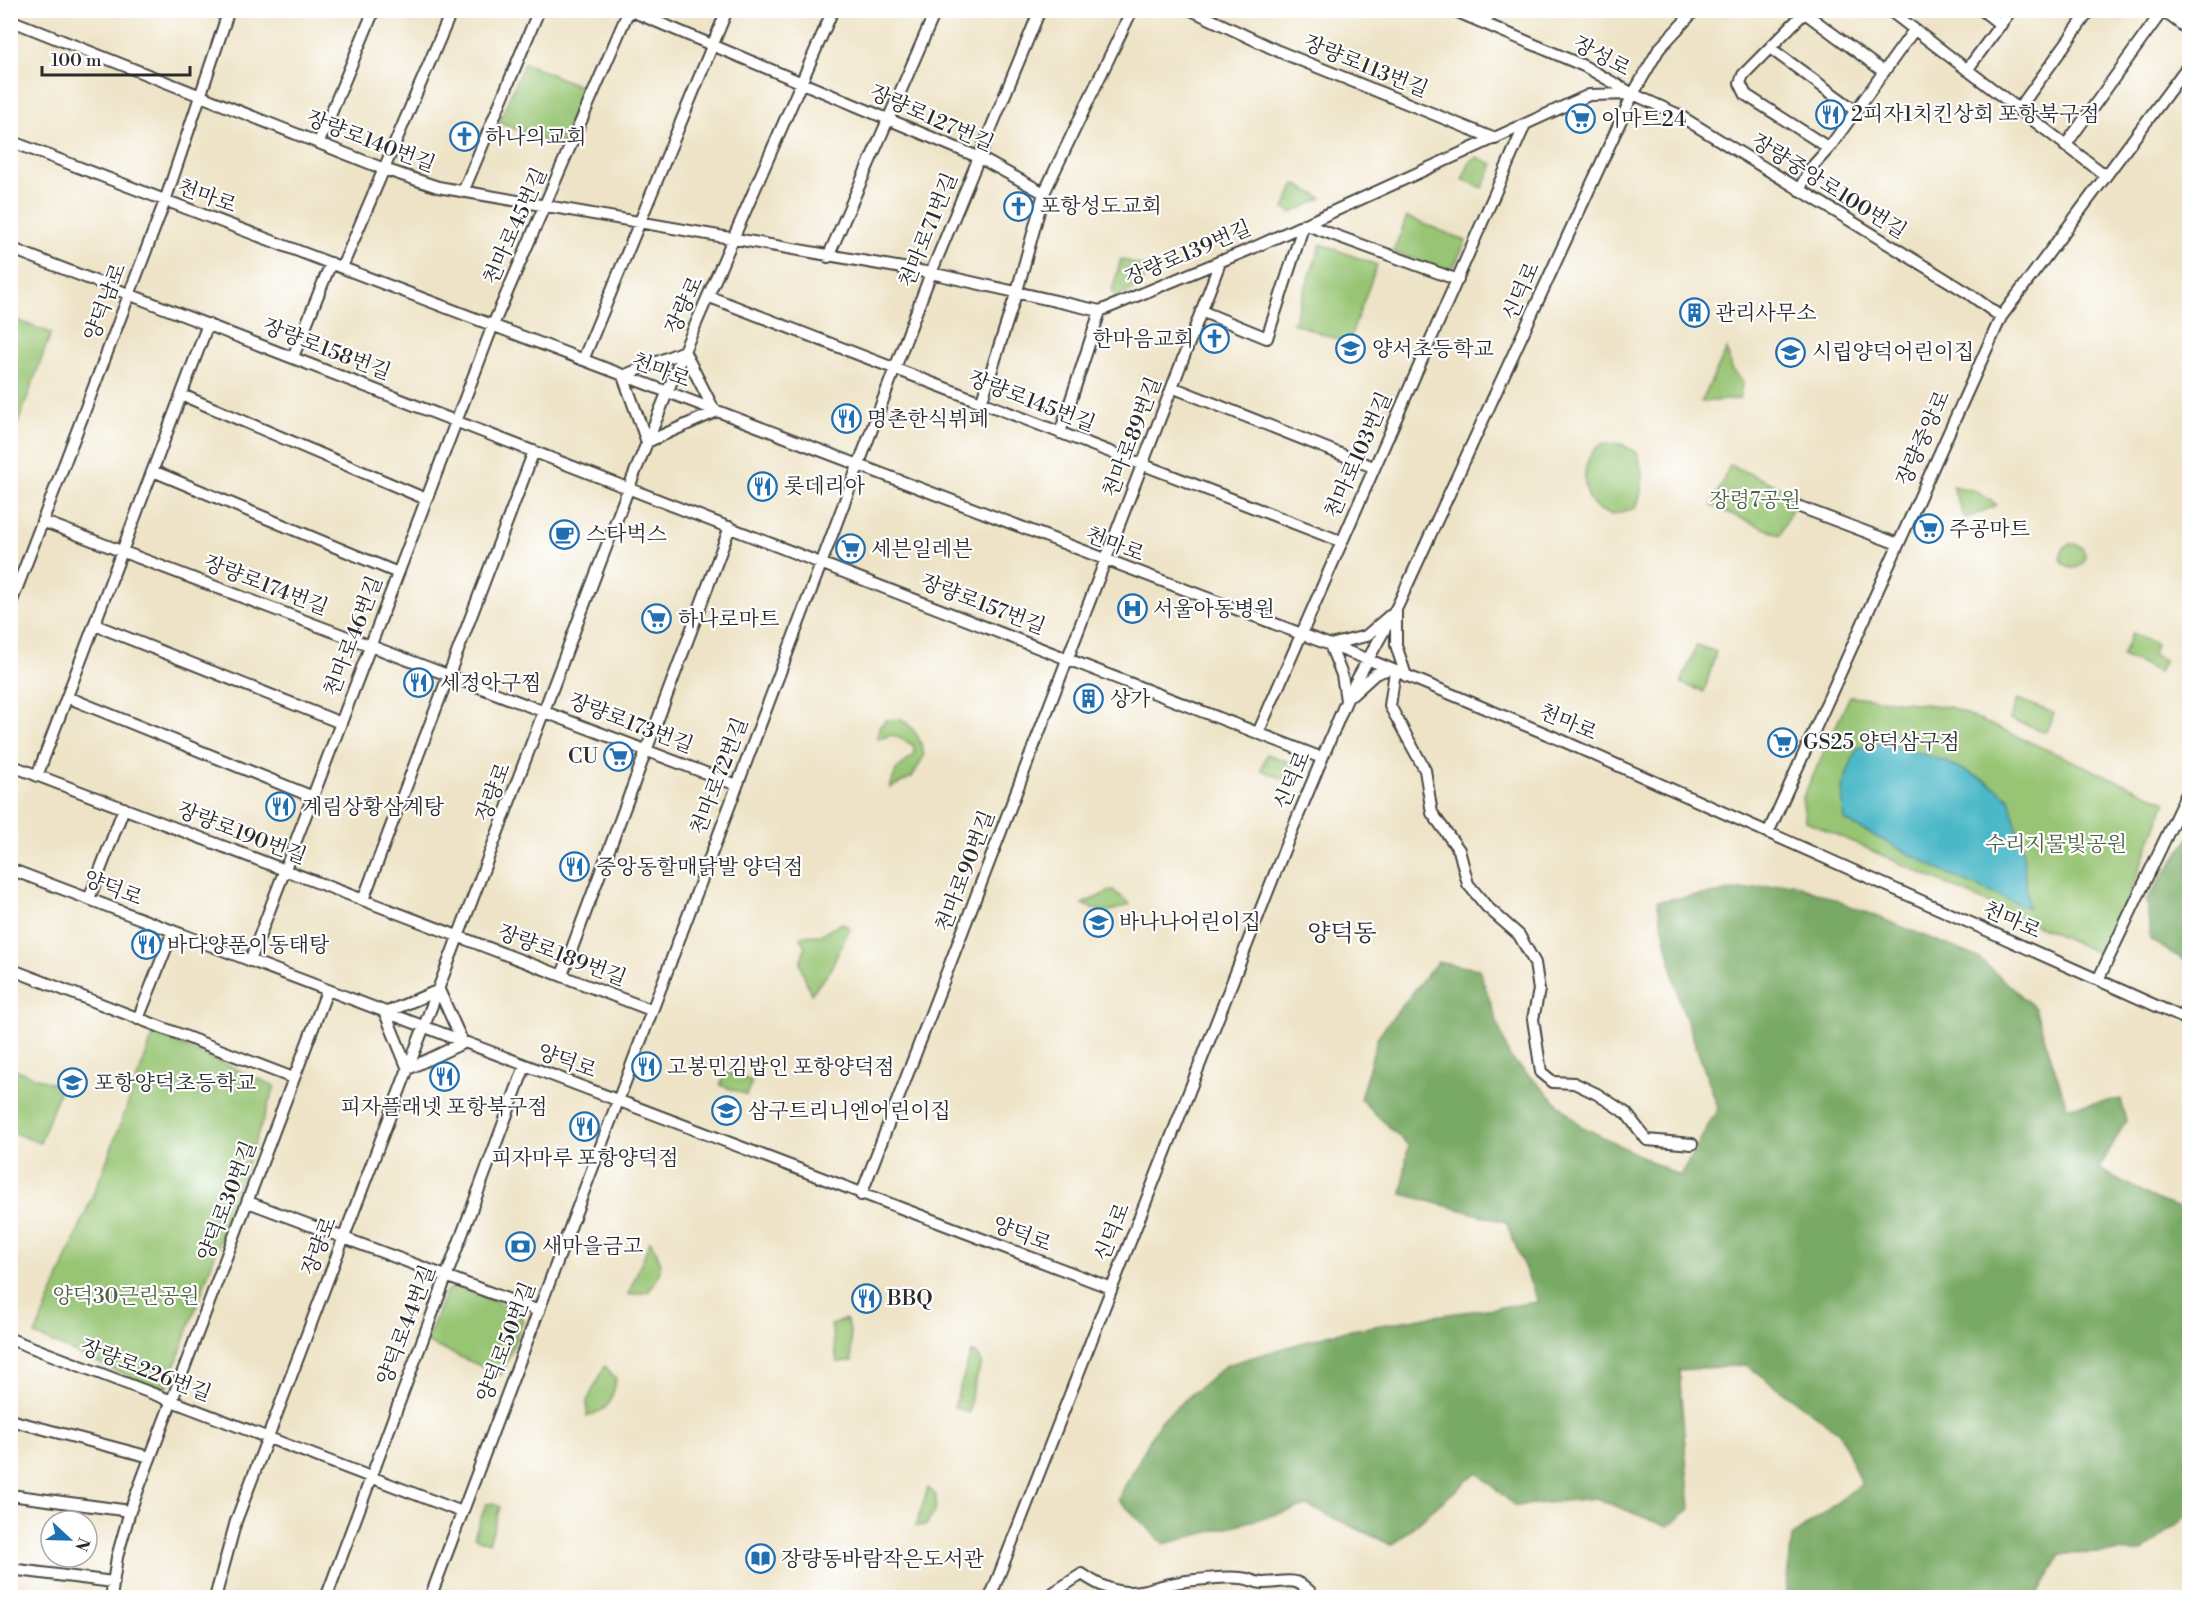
<svg xmlns="http://www.w3.org/2000/svg" width="2200" height="1608" font-family="'Libre Bodoni','Noto Serif KR',serif">
<rect width="100%" height="100%" fill="#fff"/>
<filter id="ink" filterUnits="userSpaceOnUse"><feTurbulence type="fractalNoise" baseFrequency=".0167" numOctaves="2"/><feDisplacementMap in="SourceGraphic" scale="12" xChannelSelector="R" yChannelSelector="G"/><feConvolveMatrix kernelMatrix="1 2 1 2 8 2 1 2 1" color-interpolation-filters="sRGB"/></filter>
<filter id="wash" filterUnits="userSpaceOnUse"><feTurbulence type="fractalNoise" baseFrequency=".008" numOctaves="4" result="noise"/><feDisplacementMap in="SourceGraphic" scale="24" xChannelSelector="R" yChannelSelector="G"/><feGaussianBlur stdDeviation="1.35" result="paint"/><feColorMatrix in="noise" values="0 0 0 0 0 0 0 0 0 0 0 0 0 0 0 0 0 1.4 0 .05"/><feComposite in="paint" operator="in"/></filter>
<g filter="url(#wash)">
<rect width="100%" height="100%" fill="#eee3c6"/>
<path fill="#97c573" stroke="#61784f" stroke-width="1.5" d="M524,63L584,88L559,147L499,122Z
M1476,157L1493,164L1483,188L1462,179L1471,160Z
M1295,184L1322,198L1292,213L1284,209Z
M1407,217L1466,241L1451,272L1393,252Z
M1321,244L1377,265L1348,343L1293,323Z
M1121,259L1145,267L1142,285L1116,298L1112,291Z
M11,318L51,333L11,442L10,318Z
M1727,349L1731,369L1743,382L1739,399L1701,402Z
M1605,443L1621,444L1637,453C1644,474 1644,487 1636,508L1611,515C1605,512 1598,510 1594,506C1579,487 1582,452 1605,443Z
M1730,465L1798,495L1780,535L1712,506Z
M1952,486L1975,491L1997,505L1965,519Z
M2061 556a12 12 0 1 1 24 0a12 12 0 1 1-24 0Z
M2132,633L2156,644L2153,654L2164,660L2159,672L2122,656Z
M1697,645L1716,652L1704,692L1681,683Z
M1850,696L1950,707L2166,802L2105,956L1806,821L1802,799Z
M2017,699L2054,713L2046,732L2010,719Z
M902,719C915,729 921,740 924,756L912,777L890,788L896,770L915,754L913,745L893,735L877,739L879,727L886,720Z
M1267,754L1295,764L1286,780L1261,770Z
M1113,890L1130,904C1108,914 1103,914 1082,904Z
M842,923L850,928L829,972L811,994L800,964L805,947L800,936L820,935Z
M154,1033L275,1086L168,1386L160,1390L35,1335L104,1168Z
M11,1068L61,1087L40,1143L11,1132Z
M726,1072L752,1081L747,1095L720,1085Z
M650,1241C664,1262 664,1272 648,1292L628,1295Z
M455,1286L518,1310L523,1321L501,1375L426,1342L446,1291Z
M846,1319L850,1331L852,1361L837,1362L831,1325Z
M971,1352L979,1356L982,1363L972,1390L969,1413L954,1407Z
M605,1366L616,1379C612,1402 610,1410 587,1416V1401Z
M928,1488L936,1495L935,1512L926,1525L916,1526Z
M494,1503L500,1507L489,1543L474,1537L486,1504Z"/>
<path fill="#79aa65" stroke="#526a48" stroke-width="1.5" d="M2189,838V963L2150,940L2147,899Z
M1793,883L1977,957L2035,1008L2067,1107L2121,1099L2126,1121L2099,1169L2159,1201L2189,1211V1514L2142,1552L2061,1554L2036,1597H1785L1792,1537L1861,1484L1839,1432L1746,1365L1679,1370L1690,1509L1667,1527L1596,1498L1515,1506L1477,1472L1392,1545L1308,1506L1164,1544L1118,1499L1160,1421L1226,1365L1335,1333L1427,1317L1538,1302L1506,1222L1402,1194L1408,1145L1360,1099L1378,1036L1437,962L1479,969L1509,1056L1581,1126L1680,1176L1718,1108L1679,999L1657,901Z"/>
<path fill="#4bb8c7" stroke="#3b7279" stroke-width="1.5" d="M1885,743L1942,760L1988,782L2009,798L2023,852L2028,908L1950,875L1844,820L1842,787L1857,748Z"/>
</g>
<g filter="url(#ink)">
<g fill="none" stroke-linecap="round" stroke-linejoin="round">
<defs>
<path id="minor" d="M214,10L227,16
M629,10L978,157L1044,193
M1191,10L1278,51L1495,139
M1453,10L1584,66L1633,94L1677,114L1968,293L2001,317
M1807,10L1743,75L1740,83L1746,95L1829,148
M1889,10L2105,175
M1982,10L2001,25
M2162,10L2190,31
M1805,13L1884,72
M10,20L384,169L438,187L931,273L1100,311L1253,248L1589,95L1633,94
M1483,22L1494,10
M1770,48L1856,111
M1967,70L2011,10
M2018,110L2090,10
M10,141L1367,659L1561,740L2190,1021
M319,142L374,10
M2065,146L2163,10
M1799,190L1811,168L1829,148L1914,30
M463,192L539,10
M10,248L1322,758
M828,257L936,10
M342,267L452,10
M710,297L1340,541
M1201,311L1267,338L1304,224L1458,280
M684,351L715,412
M293,357L331,263
M583,360L727,10
M623,376L647,442
M623,376L684,351
M1172,387L1373,467
M182,395L426,499
M981,403L1017,291L1044,193L1132,10
M1060,433L1100,311
M647,442L715,412
M153,471L398,573
M1800,507L1898,544
M42,521L737,785
M10,606L165,201L229,10
M1396,612V645L1406,676
M95,625L341,723
M1395,671L1390,706L1425,770L1432,813L1459,850L1468,884L1487,907L1519,935L1535,963L1539,990L1533,1019L1541,1072L1553,1082L1574,1083L1597,1094L1626,1113L1647,1140L1692,1144
M1352,695L1375,674L1389,669
M67,697L313,797
M1346,700L1342,675L1330,645L1366,636L1389,616
M1258,733L1524,127
M10,765L651,1010
M37,776L208,324
M1768,833L2001,317L2190,63
M10,869L1111,1288
M89,899L124,808
M363,900L534,451
M250,961L493,325L629,10
M10,969L293,1078
M562,975L730,527
M2098,980L2190,787
M439,990L463,1043L408,1069L385,1013Z
M138,1019L173,931
M861,1195L1221,260
M248,1202L539,1311
M10,1339L462,1512
M10,1420L150,1457
M10,1495L130,1511
M10,1569L113,1582
M111,1598L117,1557L130,1511L327,991
M215,1598L236,1521L629,487L684,351L833,10
M326,1598L525,1066
M430,1598L931,273L1040,10
M990,1598L1288,840L1349,694L1398,605L1633,94L1659,49L1695,10
M1045,1598L1082,1574C1131,1608 1145,1584 1195,1580C1210,1579 1226,1576 1241,1578C1248,1578 1255,1583 1263,1583C1290,1583 1294,1573 1316,1598"/>
</defs>
<use href="#minor" stroke="#484742" stroke-width="14"/>
<use href="#minor" stroke="#fff" stroke-width="10"/>
</g>
</g>
<defs>
<symbol id="restaurant-ring" viewBox="-11 -11 22 22"><circle r="9.5" fill="#fff" stroke="#1f6fb2" stroke-width="1.5"/><path d="M-5-6h1v4h1v-4h1v4h1v-4h1v5L-1.5 .5V6h-2V.5L-5-1ZM5-6V6H3V1.5H1.5Q1.5-4 5-6Z" fill="#1f6fb2"/></symbol>
<symbol id="supermarket-ring" viewBox="-11 -11 22 22"><circle r="9.5" fill="#fff" stroke="#1f6fb2" stroke-width="1.5"/><path d="M-6-5.5h2.5l.6 2H6L4.5 2H-2.5L-4.4-4H-6ZM-1.5 3.2a1.3 1.3 0 1 0 .1 0ZM3 3.2a1.3 1.3 0 1 0 .1 0Z" fill="#1f6fb2"/></symbol>
<symbol id="church-ring" viewBox="-11 -11 22 22"><circle r="9.5" fill="#fff" stroke="#1f6fb2" stroke-width="1.5"/><path d="M-1.2-6h2.4v3.5h3.3v2.4h-3.3V6h-2.4V-.1h-3.3v-2.4h3.3Z" fill="#1f6fb2"/></symbol>
<symbol id="building-ring" viewBox="-11 -11 22 22"><circle r="9.5" fill="#fff" stroke="#1f6fb2" stroke-width="1.5"/><path d="M-4-6H4V6H1V3H-1V6H-4ZM-2.5-4.3h1.7v1.8h-1.7ZM.8-4.3h1.7v1.8H.8ZM-2.5-1h1.7V.8h-1.7ZM.8-1h1.7V.8H.8Z" fill="#1f6fb2"/></symbol>
<symbol id="school-ring" viewBox="-11 -11 22 22"><circle r="9.5" fill="#fff" stroke="#1f6fb2" stroke-width="1.5"/><path d="M0-5L7-2L0 1L-7-2ZM-4 1L0 2.5L4 1V4Q0 6-4 4Z" fill="#1f6fb2"/></symbol>
<symbol id="cafe-ring" viewBox="-11 -11 22 22"><circle r="9.5" fill="#fff" stroke="#1f6fb2" stroke-width="1.5"/><path d="M-5.5-4.5H6V0H3Q3 3.5 0 3.5H-2.5Q-5.5 3.5-5.5 0ZM3-3.2v2h1.7v-2ZM-6 4.5H4V6H-6Z" fill="#1f6fb2"/></symbol>
<symbol id="hospital-ring" viewBox="-11 -11 22 22"><circle r="9.5" fill="#fff" stroke="#1f6fb2" stroke-width="1.5"/><path d="M-5-5h3v3.5h4V-5h3V5h-3V1.5h-4V5h-3Z" fill="#1f6fb2"/></symbol>
<symbol id="bank-ring" viewBox="-11 -11 22 22"><circle r="9.5" fill="#fff" stroke="#1f6fb2" stroke-width="1.5"/><path d="M-6-4H6V4H-6ZM0-2.3a2.3 2.3 0 1 0 0 4.6a2.3 2.3 0 1 0 0-4.6Z" fill="#1f6fb2"/></symbol>
<symbol id="library-ring" viewBox="-11 -11 22 22"><circle r="9.5" fill="#fff" stroke="#1f6fb2" stroke-width="1.5"/><path d="M-6-4Q-3-5.5-.7-3.5V5Q-3 3-6 4ZM6-4Q3-5.5 .7-3.5V5Q3 3 6 4Z" fill="#1f6fb2"/></symbol>
</defs>
<g fill-rule="evenodd">
<use href="#restaurant-ring" x="1814" y="98" width="33" height="33"/>
<use href="#supermarket-ring" x="1564" y="102" width="33" height="33"/>
<use href="#church-ring" x="448" y="120" width="33" height="33"/>
<use href="#church-ring" x="1002" y="190" width="33" height="33"/>
<use href="#building-ring" x="1678" y="296" width="33" height="33"/>
<use href="#church-ring" x="1198" y="322" width="33" height="33"/>
<use href="#school-ring" x="1334" y="332" width="33" height="33"/>
<use href="#school-ring" x="1774" y="336" width="33" height="33"/>
<use href="#restaurant-ring" x="830" y="402" width="33" height="33"/>
<use href="#restaurant-ring" x="746" y="470" width="33" height="33"/>
<use href="#supermarket-ring" x="1912" y="512" width="33" height="33"/>
<use href="#cafe-ring" x="548" y="518" width="33" height="33"/>
<use href="#supermarket-ring" x="834" y="532" width="33" height="33"/>
<use href="#hospital-ring" x="1116" y="592" width="33" height="33"/>
<use href="#supermarket-ring" x="640" y="602" width="33" height="33"/>
<use href="#restaurant-ring" x="402" y="666" width="33" height="33"/>
<use href="#building-ring" x="1072" y="682" width="33" height="33"/>
<use href="#supermarket-ring" x="1766" y="726" width="33" height="33"/>
<use href="#supermarket-ring" x="602" y="740" width="33" height="33"/>
<use href="#restaurant-ring" x="264" y="790" width="33" height="33"/>
<use href="#restaurant-ring" x="558" y="850" width="33" height="33"/>
<use href="#school-ring" x="1082" y="906" width="33" height="33"/>
<use href="#restaurant-ring" x="130" y="928" width="33" height="33"/>
<use href="#restaurant-ring" x="630" y="1050" width="33" height="33"/>
<use href="#restaurant-ring" x="428" y="1060" width="33" height="33"/>
<use href="#school-ring" x="56" y="1066" width="33" height="33"/>
<use href="#school-ring" x="710" y="1094" width="33" height="33"/>
<use href="#restaurant-ring" x="568" y="1110" width="33" height="33"/>
<use href="#bank-ring" x="504" y="1230" width="33" height="33"/>
<use href="#restaurant-ring" x="850" y="1282" width="33" height="33"/>
<use href="#library-ring" x="744" y="1542" width="33" height="33"/>
</g>
<g text-anchor="middle" stroke-width="4.5" stroke-linejoin="round" paint-order="stroke">
<g font-size="21" fill="#2b2b2b" stroke="#fff">
<text transform="translate(1602 56) rotate(28)" y="7">장성로</text>
<text transform="translate(1366 66) rotate(22)" y="7">장량로113번길</text>
<text transform="translate(932 118) rotate(24)" y="7">장량로127번길</text>
<text transform="translate(371 141) rotate(21)" y="7">장량로140번길</text>
<text transform="translate(1829 186) rotate(32)" y="7">장량중앙로100번길</text>
<text transform="translate(207 196) rotate(20)" y="7">천마로</text>
<text transform="translate(515 226) rotate(-66)" y="7">천마로45번길</text>
<text transform="translate(928 230) rotate(-68)" y="7">천마로71번길</text>
<text transform="translate(1188 253) rotate(-23)" y="7">장량로139번길</text>
<text transform="translate(1521 291) rotate(-66)" y="7">신덕로</text>
<text transform="translate(105 302) rotate(-69)" y="7">양덕남로</text>
<text transform="translate(684 305) rotate(-65)" y="7">장량로</text>
<text transform="translate(327 349) rotate(21)" y="7">장량로158번길</text>
<text transform="translate(661 370) rotate(21)" y="7">천마로</text>
<text transform="translate(1032 401) rotate(21)" y="7">장량로145번길</text>
<text transform="translate(1132 437) rotate(-69)" y="7">천마로89번길</text>
<text transform="translate(1923 438) rotate(-66)" y="7">장량중앙로</text>
<text transform="translate(1358 455) rotate(-66)" y="7">천마로103번길</text>
<text transform="translate(1115 544) rotate(21)" y="7">천마로</text>
<text transform="translate(266 585) rotate(21)" y="7">장량로174번길</text>
<text transform="translate(983 604) rotate(21)" y="7">장량로157번길</text>
<text transform="translate(353 636) rotate(-69)" y="7">천마로46번길</text>
<text transform="translate(1568 722) rotate(23)" y="7">천마로</text>
<text transform="translate(631 723) rotate(21)" y="7">장량로173번길</text>
<text transform="translate(719 776) rotate(-69)" y="7">천마로72번길</text>
<text transform="translate(1292 780) rotate(-67)" y="7">신덕로</text>
<text transform="translate(493 792) rotate(-69)" y="7">장량로</text>
<text transform="translate(242 833) rotate(21)" y="7">장량로190번길</text>
<text transform="translate(965 871) rotate(-69)" y="7">천마로90번길</text>
<text transform="translate(113 888) rotate(21)" y="7">양덕로</text>
<text transform="translate(2012 920) rotate(24)" y="7">천마로</text>
<text transform="translate(562 955) rotate(21)" y="7">장량로189번길</text>
<text transform="translate(567 1061) rotate(20)" y="7">양덕로</text>
<text transform="translate(227 1201) rotate(-69)" y="7">양덕로30번길</text>
<text transform="translate(1112 1232) rotate(-68)" y="7">신덕로</text>
<text transform="translate(1022 1234) rotate(21)" y="7">양덕로</text>
<text transform="translate(319 1246) rotate(-69)" y="7">장량로</text>
<text transform="translate(406 1325) rotate(-69)" y="7">양덕로44번길</text>
<text transform="translate(506 1342) rotate(-69)" y="7">양덕로50번길</text>
<text transform="translate(146 1370) rotate(21)" y="7">장량로226번길</text>
</g>
<g font-size="21" fill="#2b2b2b" stroke="#fff" text-anchor="start">
<text x="1851" y="121">2피자1치킨상회 포항북구점</text>
<text x="1601" y="126">이마트24</text>
<text x="485" y="144">하나의교회</text>
<text x="1040" y="213">포항성도교회</text>
<text x="1715" y="320">관리사무소</text>
<text x="1194" y="346" text-anchor="end">한마음교회</text>
<text x="1372" y="356">양서초등학교</text>
<text x="1812" y="359">시립양덕어린이집</text>
<text x="867" y="426">명촌한식뷔페</text>
<text x="784" y="493">롯데리아</text>
<text x="1949" y="536">주공마트</text>
<text x="586" y="541">스타벅스</text>
<text x="871" y="556">세븐일레븐</text>
<text x="1153" y="616">서울아동병원</text>
<text x="678" y="626">하나로마트</text>
<text x="440" y="690">세정아구찜</text>
<text x="1110" y="706">상가</text>
<text x="1803" y="749">GS25 양덕삼구점</text>
<text x="598" y="763" text-anchor="end">CU</text>
<text x="302" y="814">계림상황삼계탕</text>
<text x="596" y="874">중앙동할매닭발 양덕점</text>
<text x="1119" y="929">바나나어린이집</text>
<text x="167" y="952">바다양푼이동태탕</text>
<text x="667" y="1074">고봉민김밥인 포항양덕점</text>
<text x="94" y="1090">포항양덕초등학교</text>
<text x="444" y="1114" text-anchor="middle">피자플래넷 포항북구점</text>
<text x="748" y="1118">삼구트리니엔어린이집</text>
<text x="585" y="1165" text-anchor="middle">피자마루 포항양덕점</text>
<text x="542" y="1253">새마을금고</text>
<text x="887" y="1305">BBQ</text>
<text x="781" y="1566">장량동바람작은도서관</text>
</g>
<g font-size="21" fill="#516144" stroke="#fff">
<text x="1755" y="507">장령7공원</text>
<text x="2056" y="851">수리지물빛공원</text>
<text x="126" y="1303">양덕30근린공원</text>
</g>
<g font-size="24" fill="#2b2b2b" stroke="#fff">
<text x="1342" y="941">양덕동</text>
</g>
</g>
<rect width="2200" height="1608" fill="none" stroke="#fff" stroke-width="36"/>
<g transform="translate(69 1539) rotate(112)"><circle r="28" fill="#ffffff" stroke="#aaaaaa" stroke-width="1.5"/>
<path d="M0-4.5L10 22L0 15L-10 22Z" fill="#1f6fb2"/>
<text y="-9" font-size="16" font-weight="bold" text-anchor="middle" fill="#2b2b2b">N</text>
</g>
<path d="M42 66v9h148v-9" fill="none" stroke="#2b2b2b" stroke-width="3"/>
<text x="51" y="66" font-size="18" fill="#2b2b2b" stroke="#ffffff" stroke-width="4.5" paint-order="stroke">100 m</text>
</svg>
